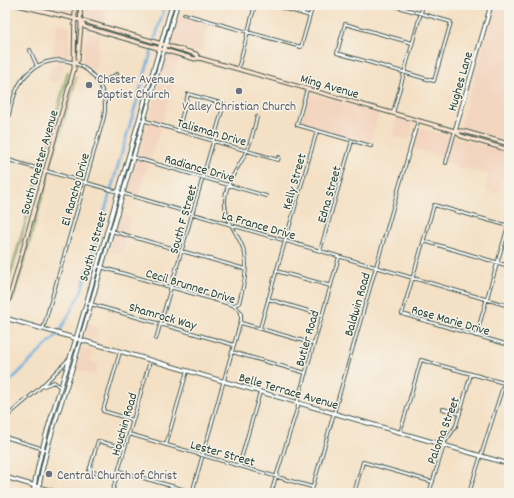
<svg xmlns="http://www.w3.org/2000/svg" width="514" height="498" font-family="Dekko,sans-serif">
<rect width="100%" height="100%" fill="#f7f3e8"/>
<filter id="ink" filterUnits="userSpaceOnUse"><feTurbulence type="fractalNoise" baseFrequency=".025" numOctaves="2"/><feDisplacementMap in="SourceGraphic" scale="8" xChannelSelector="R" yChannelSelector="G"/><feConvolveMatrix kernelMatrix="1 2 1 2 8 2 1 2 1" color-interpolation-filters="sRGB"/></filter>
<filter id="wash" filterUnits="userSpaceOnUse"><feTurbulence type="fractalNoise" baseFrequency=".012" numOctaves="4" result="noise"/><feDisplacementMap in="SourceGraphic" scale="16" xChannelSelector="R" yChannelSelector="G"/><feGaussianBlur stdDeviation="0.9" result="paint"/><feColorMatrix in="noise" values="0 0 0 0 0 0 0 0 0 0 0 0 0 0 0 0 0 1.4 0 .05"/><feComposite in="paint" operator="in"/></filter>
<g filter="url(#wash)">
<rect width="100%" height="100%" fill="#f4e0c4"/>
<path fill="#f3d4bf" d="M49,5H103L106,20L104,24L49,8Z
M495,5H509V141L460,127Z
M176,15L209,24L201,52L169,43Z
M57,23L70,28L69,55L67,57H52Z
M87,32L100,36L95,71L83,61Z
M168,54L180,57L162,124L138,196L127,192Z
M61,63L64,65L60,83L48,80L52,64Z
M309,93L379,113L370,143L301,123Z
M397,118L414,123L409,140L392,135Z
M422,128L509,153V181L502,179L498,194L485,190L489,175L446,163L447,158L414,149L419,130Z
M120,213L131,217L122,254L109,250Z
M88,324L99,328L96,340L85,336Z
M84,347L93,350L90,361L98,364L95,375L75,369L81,348Z"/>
<path fill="#aac368" stroke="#64804e" d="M67,72H69L67,82L42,166Z
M76,77L73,92L50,168Z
M40,173L38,181L5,297V290L39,173Z
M48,175L49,176L13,301H11Z"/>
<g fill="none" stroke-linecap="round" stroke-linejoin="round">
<path stroke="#6db0e2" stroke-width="2.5" d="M5,386L59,333L81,292L165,5"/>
</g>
</g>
<g filter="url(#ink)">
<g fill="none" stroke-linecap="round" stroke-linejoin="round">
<defs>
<path id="minor" d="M273,5L310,16
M391,5L451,22L434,81L337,53L345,24L412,43
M184,14L301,47L313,5
M30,50L37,66
M238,69L255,5
M99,84L117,74
M307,89L297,125L371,146
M393,113L423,5
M139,119L278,160L279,157
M5,130C10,112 13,88 27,74C60,41 113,72 104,117L43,329
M129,156L266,196
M5,159L509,306
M446,163L455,131
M509,226L434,205L402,314L509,345
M108,230L245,269
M424,241L509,266
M320,251L352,141
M97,266L233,305L241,312V320L192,493
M276,271L331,286
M268,299L322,315
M87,303L234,345
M234,305L239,303C243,288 248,270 245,254C241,237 225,222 225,203C224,183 240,167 247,150C252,140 254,128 257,117
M241,323L314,344
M260,328L317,131
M476,336L508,226
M156,339L224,104L188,94L178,131
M120,352L103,411L133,420
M232,352L306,373
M41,387L54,382L60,387
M443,409L460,414
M5,418L40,388L69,359
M400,433L421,360L504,383L469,493
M129,434L312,487
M5,437L47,450
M166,445L187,371
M239,466L260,392
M119,471L196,493
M116,478L89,471L98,441L125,448
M112,493L150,361
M271,493L298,406V399L339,257
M311,493L418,121
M354,493L363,462L433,482
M429,493L445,442L456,426L471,374"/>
<path id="tertiary" d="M455,131L491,5
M5,318L509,464
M5,477L59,493
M33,493C42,435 64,381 80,325C111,218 141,112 172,5
M38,493C46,440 67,390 81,339C113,228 145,116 177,5"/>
<path id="secondary" d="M17,5L84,21L196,54L199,58
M81,22L85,27L195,59L199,58L455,131H463L509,144
M75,63L78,60L81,26L80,5
M455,131L461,136L509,150
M5,313L74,69L75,5"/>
</defs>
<use href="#minor" stroke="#3f554a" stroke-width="4"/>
<use href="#tertiary" stroke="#3f554a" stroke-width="5"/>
<use href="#secondary" stroke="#3f554a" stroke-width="5"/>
<use href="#minor" stroke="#fff" stroke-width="2"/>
<use href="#tertiary" stroke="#fff" stroke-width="3"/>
<use href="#secondary" stroke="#fde4d1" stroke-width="3"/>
</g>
</g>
<g fill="#6b7280" stroke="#f7f3e8" stroke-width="1.5">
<circle cx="89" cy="85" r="4"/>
<circle cx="239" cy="91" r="4"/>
<circle cx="49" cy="474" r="4"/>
</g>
<g text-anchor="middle" stroke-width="3" stroke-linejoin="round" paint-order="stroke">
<g font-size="13" fill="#5b616d" stroke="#f7f3e8" text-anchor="start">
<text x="97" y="83">Chester Avenue<tspan x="97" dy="15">Baptist Church</tspan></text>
<text x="239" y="110" text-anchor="middle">Valley Christian Church</text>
<text x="57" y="479">Central Church of Christ</text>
</g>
<g font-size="13" fill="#1f3d34" stroke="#f7f3e8">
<text transform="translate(459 81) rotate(-74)" y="5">Hughes Lane</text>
<text transform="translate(330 85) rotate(16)" y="5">Ming Avenue</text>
<text transform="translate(212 131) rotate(16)" y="5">Talisman Drive</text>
<text transform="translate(38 162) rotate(-74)" y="5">South Chester Avenue</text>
<text transform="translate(200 167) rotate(16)" y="5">Radiance Drive</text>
<text transform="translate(293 181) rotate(-74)" y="5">Kelly Street</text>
<text transform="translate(74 189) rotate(-74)" y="5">El Rancho Drive</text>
<text transform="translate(328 194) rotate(-74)" y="5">Edna Street</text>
<text transform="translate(182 219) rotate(-74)" y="5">South F Street</text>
<text transform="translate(259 224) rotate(16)" y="5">La France Drive</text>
<text transform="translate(92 246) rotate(-74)" y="5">South H Street</text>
<text transform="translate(191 285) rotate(17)" y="5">Cecil Brunner Drive</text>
<text transform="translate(356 304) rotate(-74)" y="5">Baldwin Road</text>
<text transform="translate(163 315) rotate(16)" y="5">Shamrock Way</text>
<text transform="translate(451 319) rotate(16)" y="5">Rose Marie Drive</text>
<text transform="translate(306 338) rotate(-74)" y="5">Butler Road</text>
<text transform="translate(289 390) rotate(16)" y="5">Belle Terrace Avenue</text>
<text transform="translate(123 424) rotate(-74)" y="5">Houchin Road</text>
<text transform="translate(442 430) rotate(-69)" y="5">Paloma Street</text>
<text transform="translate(223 452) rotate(16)" y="5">Lester Street</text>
</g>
</g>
<rect width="514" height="498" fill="none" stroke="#f7f3e8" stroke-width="20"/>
</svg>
